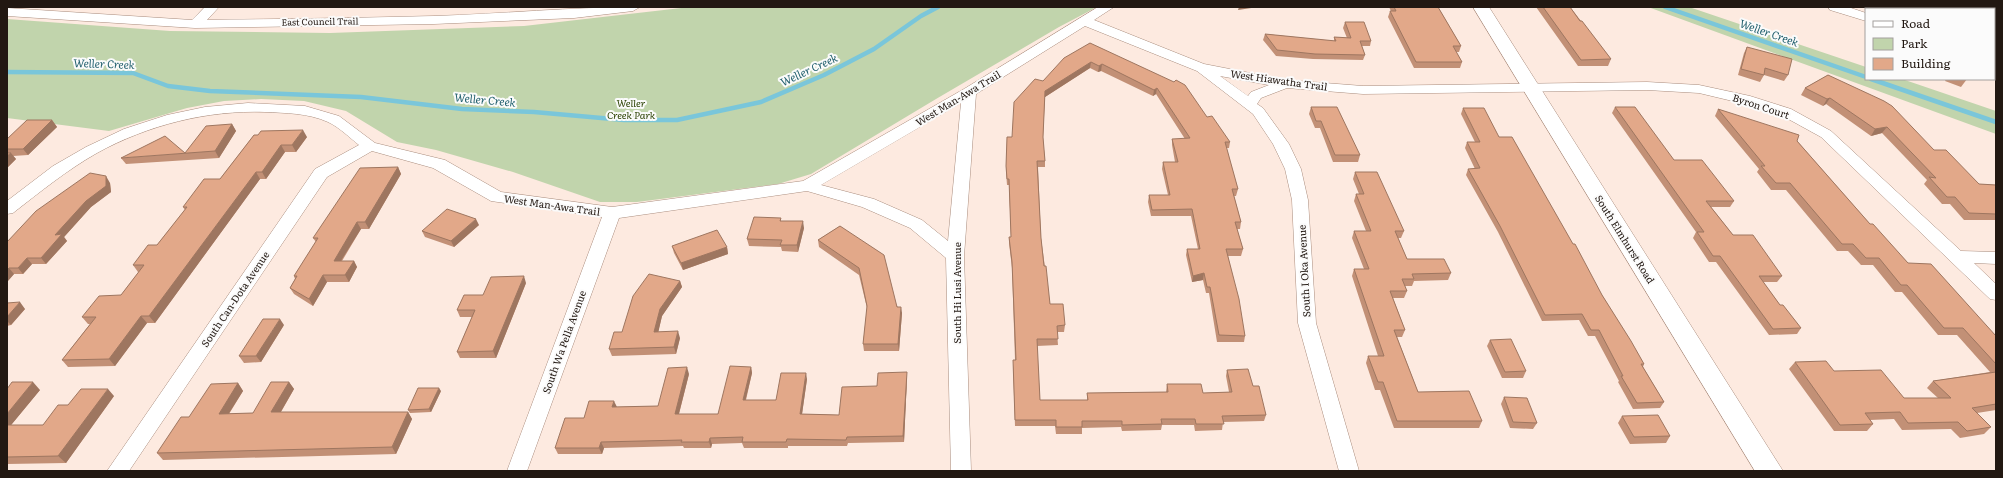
<svg xmlns="http://www.w3.org/2000/svg" width="2003" height="478" font-family="Literata,serif">
<rect width="100%" height="100%" fill="#fdeae0"/>
<path fill="#c1d4ac" d="M690,7H1097L1059,27L936,99L811,174L778,184L637,202H600L513,172L436,150L397,142L346,111L304,101L261,99L224,101L187,108L109,131L7,118V19L170,31L330,33L524,26Z
M1648,7H1689L1866,67V79H1902L1996,111V134Z"/>
<g fill="none" stroke-linecap="round" stroke-linejoin="round">
<path stroke="#7ac6da" stroke-width="4.5" d="M1665,7L1866,77
M7,72L133,73L168,86L210,91L361,97L462,109L534,112L624,120H677L761,102L824,75L874,49L921,16L938,7
M1871,79L1996,122"/>
<defs>
<path id="minor" d="M205,7H219L207,20C282,19 358,18 434,16C502,14 571,7 640,7L633,11L574,18L434,24L195,28L7,16V8L192,20Z
M1098,7H1114L1094,20L1204,64L1286,80L1363,86L1647,82L1699,85L1750,96L1791,109L1831,131L1961,251L1996,252V264L1974,263L1996,284V300L1990,299L1821,137L1781,115L1741,103L1699,93L1647,90L1363,94L1287,88L1261,98L1257,104L1263,108L1289,144L1301,169L1308,200L1316,323L1359,471H1339L1298,323L1292,200L1285,169L1273,144L1253,114L1197,71L1085,26L976,94L964,256L971,471H951L946,258L910,228L862,207L807,191L619,218L527,471H507L602,217L491,201L433,168L372,151L327,177L129,471H107L315,169L359,145C350,138 339,127 328,122C308,113 286,113 265,112C207,110 148,125 97,153C67,170 40,192 13,213L7,214V201L53,166L86,147L124,129L167,115L205,107L248,103L305,106L339,116L375,143L445,160L501,192L612,207L803,181L964,89ZM1220,76L1269,85L1251,92L1248,96ZM961,103L948,241L922,220L874,199L821,185Z
M1828,7H1848L1866,13V21L1830,10Z
M1970,7H1985L1987,9H1972Z
M1994,16H1996V26H1994Z
M1994,51H1996V59H1994Z"/>
<path id="primary" d="M1473,7H1489L1783,471H1755Z"/>
</defs>
<use href="#minor" stroke="#aa8d7e" stroke-width="1"/>
<use href="#primary" stroke="#aa8d7e" stroke-width="1"/>
<use href="#minor" fill="#fff" fill-rule="evenodd"/>
<use href="#primary" fill="#fff" fill-rule="evenodd"/>
</g>
<path fill="#c29076" d="M1389,7H1438L1461,46L1459,52H1456L1462,62L1460,68H1414L1388,17L1390,11H1391Z
M1536,7H1570L1611,59L1608,66H1578Z
M1884,7H1930L1933,9H1890Z
M1345,22L1371,41L1370,46H1362L1365,55L1363,60L1313,59L1276,56L1263,40L1265,34L1334,41V37L1347,38L1343,28Z
M1090,43L1207,117L1230,142L1229,148H1226L1238,189L1236,196H1234L1241,222L1240,229H1237L1243,249L1241,256H1228L1245,336L1244,342H1217L1209,293H1206L1203,280L1192,282L1186,255L1187,249H1198L1191,216H1151L1148,202L1149,195H1168L1162,169L1163,162H1175L1172,145V139H1185L1156,94L1153,96L1101,71L1098,72L1090,68L1045,97L1043,138L1045,161V167H1038L1041,238L1050,304L1065,325L1064,332H1057L1058,345L1037,346L1040,400H1087V393L1166,392L1167,384L1203,393L1229,392L1226,376L1227,370L1253,386L1266,415L1264,421L1223,422L1222,430L1195,431L1194,425H1162L1161,430L1122,431L1121,427L1082,428V434H1056L1055,426H1015L1013,367L1015,360L1012,268L1009,243V237H1011L1009,185H1007L1006,172L1007,137H1012L1043,81Z
M1747,47L1788,75L1784,81L1764,75L1760,82L1738,75L1744,53Z
M1828,75L1934,150L1979,184L1996,185V220H1964L1950,204H1942L1924,184L1927,180L1882,133L1871,136L1826,104L1823,106L1801,95L1805,88Z
M1946,79H1967L1961,87L1945,81Z
M1311,107L1360,155L1358,162H1333L1320,128H1315L1309,114Z
M1615,107L1674,160L1734,201L1730,207H1711L1733,235L1782,276L1777,282H1763L1780,305L1801,328L1797,334L1769,335L1716,262H1709L1693,238L1696,232L1612,113Z
M1463,108L1499,137L1602,295L1644,364L1643,367L1664,402L1660,408L1633,409L1618,382L1619,381L1595,336H1588L1579,320L1542,321L1498,232L1466,175L1468,169H1475L1465,148L1467,142H1475L1461,114Z
M1718,109L1797,141L1870,224L1908,263L1996,336V410L1977,413L1991,427L1984,434L1960,438L1951,429L1902,430L1894,419L1870,420L1873,424L1867,431H1834L1789,369L1795,362L1834,371L1904,398H1938L1927,388L1933,381L1990,372L1957,335H1938L1902,292H1895L1873,265H1861L1848,251H1837L1786,190H1771L1757,172L1759,169L1715,116Z
M52,120L57,127L28,155L13,156L16,159L7,168V139Z
M232,124L236,131L219,158L126,164L121,158L185,153Z
M254,135L307,137L296,152H285L266,179H260L155,323H147L115,366L68,367L62,360L90,324H88L82,317L121,295L139,272H138L133,265L157,245L185,210L183,207L220,179Z
M398,167L401,174L369,229H361L342,261H354L357,267L349,282H327L313,306L294,294L290,288L295,279L294,276L316,242L313,238Z
M1355,172L1404,231L1401,238H1398L1407,259L1451,273L1448,280L1414,281L1412,286H1405L1407,291L1404,298H1393L1405,330L1402,337H1397L1418,392L1482,421L1479,428H1394L1380,390H1375L1366,363L1368,356H1378L1352,276L1354,269H1364L1352,238L1354,231H1366L1354,201L1356,194H1359L1353,179Z
M110,183L111,192L91,207L64,237L67,241L46,264H32L23,274H14L7,282V242Z
M781,218V221L804,228L798,252L782,251L781,247L749,246L747,239Z
M479,225L454,247L425,237L422,231Z
M840,226L902,313L899,351H864L863,344L867,308L859,275L819,247L818,240Z
M672,246L727,247L728,254L683,270L674,253Z
M680,281L682,287L662,316L658,332L680,338L676,354L612,356L609,349L622,332Z
M526,283L496,358H460L457,352L472,317H460L457,310Z
M7,303L25,309L11,325L7,326Z
M284,325L261,362L244,363L239,356Z
M1490,340L1526,371L1523,378H1502L1487,346Z
M751,367L752,373L746,400H776L807,379L802,414L839,415L877,386L907,378L904,442L848,443L847,446H788V448H744L742,443L712,444L711,448H684L683,446L604,448L602,454H558L555,448L584,418L617,407L658,406L689,374L679,414H718Z
M289,382L294,389L281,412H408L412,419L396,454L163,460L157,453L189,417L238,383L243,391L229,414L253,413Z
M7,389L40,390L11,425H43L68,405L114,396L66,463L7,464Z
M441,391L431,412L410,413L408,410Z
M1504,397L1537,423L1533,429L1510,428L1501,404Z
M1622,416L1670,436L1666,443L1630,444L1618,423Z"/>
<path fill="#9e7660" d="M1239,7H1258L1238,10Z
M1091,62L1090,68L1045,97V91Z
M1102,64L1101,71L1098,72L1099,66Z
M1157,88L1156,94L1153,96L1154,90Z
M1830,98L1826,104L1823,106L1827,99Z
M52,120L57,127L28,155L23,149Z
M232,124L236,131L219,158L215,151Z
M1887,127L1882,133L1871,136L1875,129Z
M303,130L307,137L296,152L292,145Z
M281,145L285,152L266,179L262,172Z
M11,153L16,159L7,168V156Z
M398,167L401,174L369,229L365,222Z
M256,172L260,179L155,323L149,316Z
M106,176L110,183L111,192L91,207L64,237L67,241L46,264L41,258L55,235Z
M476,219L479,225L454,247L451,241Z
M803,221L804,228L798,252L797,245Z
M357,222L361,229L337,267L334,261Z
M727,247L728,254L683,270L681,263Z
M27,258L32,264L23,274L18,268Z
M354,261L357,267L349,282L345,275Z
M9,268L14,274L7,282V270Z
M1204,273L1203,280L1192,282L1193,276Z
M323,275L327,282L313,306L309,299Z
M524,276L526,283L496,358L493,351Z
M680,281L682,287L662,316L657,338L654,332L660,309Z
M20,302L25,309L11,325L7,321V317Z
M901,307L902,313L899,351L898,344Z
M141,316L147,323L115,366L109,359Z
M280,319L284,325L261,362L256,356Z
M678,331L680,338L676,354L674,347Z
M687,367L689,374L677,421L675,414Z
M751,367L752,373L744,406L743,400Z
M907,372V378L904,442L903,436Z
M806,373L807,379L801,421L800,414Z
M33,382L40,390L7,430V414Z
M289,382L294,389L276,420L271,412Z
M238,383L243,391L224,421L219,414Z
M439,388L441,391L431,412L429,409Z
M108,389L114,396L66,463L58,456Z
M614,401L617,407H612Z
M408,412L412,419L396,454L392,447Z
M710,438L712,444L711,448L709,442Z
M601,442L604,448L602,454L599,448Z"/>
<path fill="#e2a889" stroke="#9e7660" d="M1394,7H1438L1461,46H1453L1462,62H1416L1390,11H1396Z
M1543,7H1570L1580,21H1582L1611,59L1581,60Z
M1905,7H1930L1933,9H1911Z
M1345,22H1364L1371,41H1360L1365,55L1315,54L1277,50L1265,34L1336,41L1334,37L1351,38Z
M1090,43L1174,82L1176,80L1185,85L1207,117L1212,116L1230,142H1225L1238,189H1232L1241,222H1235L1243,249H1226L1239,299L1245,336L1219,335L1210,287H1207L1204,273L1193,276L1187,249H1200L1192,209L1152,210L1149,195H1170L1163,162H1178L1172,139L1190,138L1157,88L1154,90L1102,64L1099,66L1091,62L1045,91L1043,137L1045,161H1037L1041,238L1044,266H1046L1050,304H1063L1065,325L1057,326L1058,339H1037L1040,400H1088L1087,393L1168,392L1167,384H1201L1203,393L1232,392L1227,370L1248,369L1253,386H1259L1266,415L1222,416L1224,424H1196L1195,419H1161L1162,424L1122,425V421H1082V427H1056V420H1015L1013,360H1016L1012,262L1009,237H1011L1009,179H1007L1006,166L1007,137H1012L1014,102L1035,79L1043,81L1064,58Z
M1747,47L1792,59L1788,75L1765,68L1764,75L1741,69Z
M1828,75L1884,101L1892,106L1934,150H1946L1979,184L1996,185V214L1969,213L1955,197H1947L1929,177L1936,178L1887,127L1875,129L1830,98L1827,99L1805,88Z
M1311,107H1337L1360,155H1335L1321,121H1316Z
M1615,107H1635L1674,160H1702L1734,201H1706L1733,235H1753L1782,276H1759L1780,305H1783L1801,328L1773,329L1720,256H1713L1697,232H1704Z
M1463,108H1484L1499,137H1512L1573,244H1575L1602,295L1631,341L1644,364H1641L1664,402L1637,403L1621,376H1623L1599,330H1591L1582,314L1545,315L1500,226L1468,169L1480,168L1467,142H1480Z
M1718,109L1799,135L1797,141L1870,224H1873L1908,263L1931,264L1996,336V364L1963,328H1944L1907,285H1901L1879,258H1866L1853,244H1842L1790,183H1776L1761,166H1765Z
M27,120H52L23,149H7V139Z
M232,124L215,151L121,158L165,136L185,153L206,126Z
M303,130L292,145H281L262,172H256L149,316H141L109,359L62,360L96,317H82L99,296L121,295L144,265H133L148,245H157L187,207H183L204,179H220L254,135H258L261,131Z
M7,153H11L7,156Z
M398,167L365,222H357L334,261H354L345,275H323L309,299L290,288L297,276H294L318,238H313L360,168Z
M1355,172H1377L1404,231H1395L1407,259H1444L1451,273L1412,274L1414,279H1402L1407,291H1390L1405,330H1394L1418,392L1469,391L1482,421H1397L1383,382H1378L1368,356H1384L1354,269H1369L1354,231H1371L1356,194H1364Z
M90,173L106,176V186L86,201L55,235L62,234L41,258H27L18,268H9L7,270V242L36,211Z
M447,209L476,219L451,241L422,231Z
M754,217L781,218L780,221H803L797,245H780L782,240L747,239Z
M840,226L884,255L897,307H901L898,344H863L867,306L859,268L818,240Z
M717,230L727,247L681,263L672,246Z
M649,274L680,281L660,309L654,332L678,331L674,347L609,349L614,332H622L633,296Z
M524,276L493,351L457,352L475,310H457L464,295H483L491,277Z
M20,302L7,317V303Z
M263,319H280L256,356H239Z
M1511,339L1526,371L1505,372L1490,340Z
M1826,361L1834,371L1881,370L1904,398H1951L1933,381L1996,372V404L1972,408L1991,427L1967,431L1958,422L1908,423L1900,412L1865,413L1873,424L1840,425L1795,362Z
M730,366L751,367L743,400H776L781,373H806L800,414L839,415L842,387L877,386L878,373L907,372L903,436L847,437L846,440L787,439L786,442H742L743,437L710,438L709,442H681L682,440L601,442L599,448H555L565,418H584L589,401H614L612,407L658,406L668,368L687,367L675,414H718Z
M12,382H33L7,414V389Z
M271,382H289L271,412H408L392,447L157,453L181,417H189L211,384L238,383L219,414L253,413Z
M418,388H439L429,409L408,410Z
M81,389H108L58,456L7,457V425H43L58,405H68Z
M1504,397L1527,398L1537,423L1513,422Z
M1658,415L1670,436L1634,437L1622,416Z"/>
<g text-anchor="middle" stroke-width="4" stroke-linejoin="round" paint-order="stroke">
<g font-size="9" fill="#221812" stroke="#fbfbfb">
<text transform="translate(320 22) rotate(-1)" y="3">East Council Trail</text>
</g>
<g font-size="10" fill="#221812" stroke="#fbfbfb">
<text transform="translate(1279 80) rotate(8)" y="4">West Hiawatha Trail</text>
<text transform="translate(958 98) rotate(-31)" y="4">West Man-Awa Trail</text>
<text transform="translate(1761 106) rotate(18)" y="4">Byron Court</text>
<text transform="translate(552 205) rotate(8)" y="4">West Man-Awa Trail</text>
<text transform="translate(1625 239) rotate(58)" y="4">South Elmhurst Road</text>
<text transform="translate(1304 271) rotate(-93)" y="4">South I Oka Avenue</text>
<text transform="translate(957 293) rotate(-90)" y="4">South Hi Lusi Avenue</text>
<text transform="translate(235 299) rotate(-56)" y="4">South Can-Dota Avenue</text>
<text transform="translate(564 342) rotate(-70)" y="4">South Wa Pella Avenue</text>
</g>
<g font-size="10" font-style="italic" fill="#2b4102" stroke="#fbfbfb">
<text x="631" y="107">Weller<tspan x="631" dy="12">Creek Park</tspan></text>
</g>
<g font-size="11" font-style="italic" fill="#22606e" stroke="#fbfbfb">
<text transform="translate(1769 33) rotate(19)" y="4">Weller Creek</text>
<text transform="translate(104 64) rotate(2)" y="4">Weller Creek</text>
<text transform="translate(809 70) rotate(-25)" y="4">Weller Creek</text>
<text transform="translate(485 100) rotate(5)" y="4">Weller Creek</text>
</g>
</g>
<rect width="2003" height="478" fill="none" stroke="#221812" stroke-width="16"/>
<rect x="1865" y="8" width="130" height="72" fill="#fbfbfb" stroke="#a4a09e"/>
<rect x="1873" y="21" width="20" height="6" fill="#ffffff" stroke="#a4a09e"/>
<text x="1901" y="28" font-size="12" fill="#221812">Road</text>
<rect x="1873" y="38" width="20" height="12" fill="#c1d4ac" stroke="#a4a09e"/>
<text x="1901" y="48" font-size="12" fill="#221812">Park</text>
<rect x="1873" y="58" width="20" height="12" fill="#e2a889" stroke="#a4a09e"/>
<text x="1901" y="68" font-size="12" fill="#221812">Building</text>
</svg>
